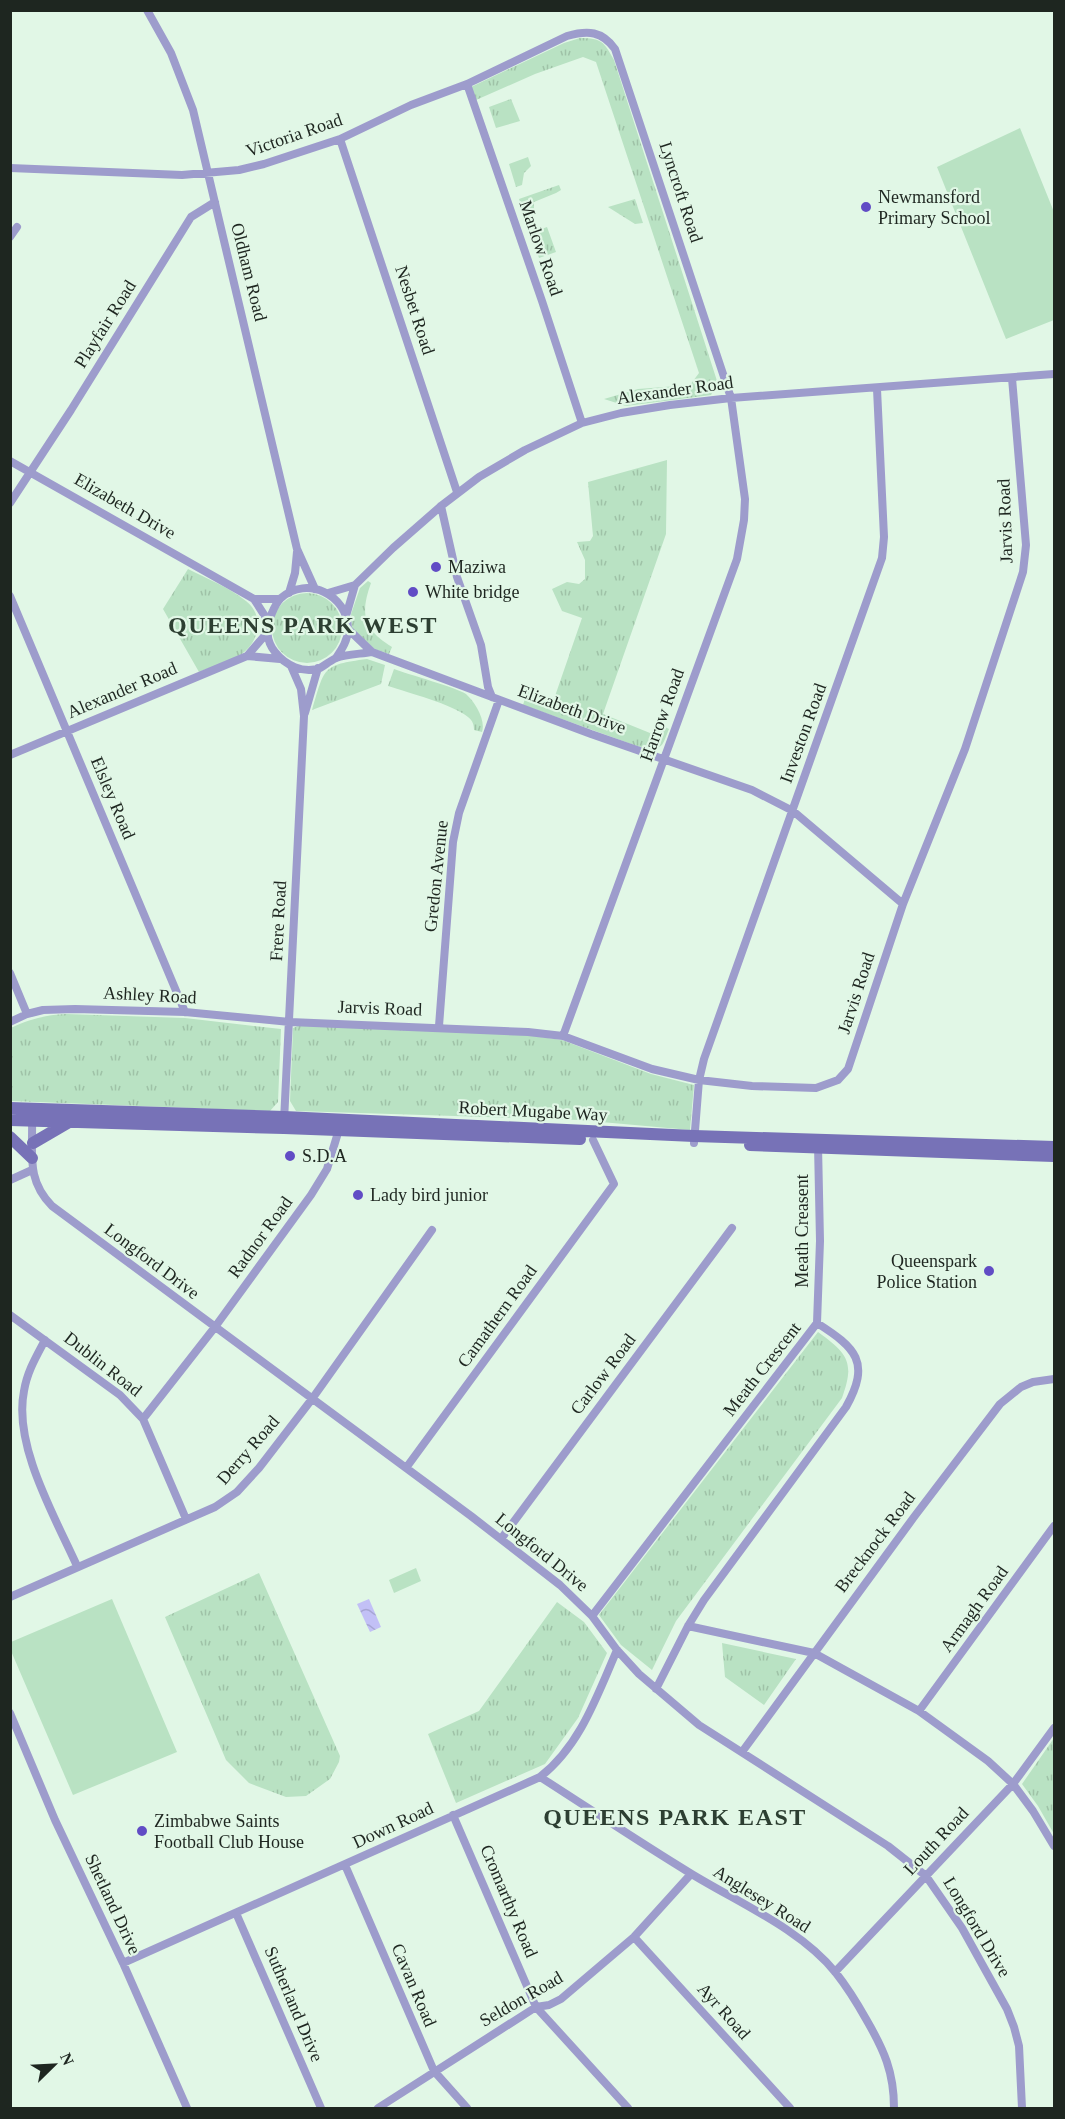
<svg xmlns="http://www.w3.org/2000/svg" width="1065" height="2119" font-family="Georgia,serif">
<defs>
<pattern id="grass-tufts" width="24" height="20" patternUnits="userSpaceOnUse" patternTransform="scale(1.5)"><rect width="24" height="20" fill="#b9e2c3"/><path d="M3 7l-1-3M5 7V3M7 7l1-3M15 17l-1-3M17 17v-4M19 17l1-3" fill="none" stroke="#9fc2a7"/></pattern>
<pattern id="water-waves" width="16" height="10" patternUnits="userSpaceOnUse" patternTransform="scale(1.5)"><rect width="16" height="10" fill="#c2c0f6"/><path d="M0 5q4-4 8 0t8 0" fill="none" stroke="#a6a5d3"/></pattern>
</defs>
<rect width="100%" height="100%" fill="#e1f7e6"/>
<path fill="url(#grass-tufts)" d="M580,38C602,38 604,42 614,60L718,384L711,395L626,406L604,399L638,389L690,385L699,373L596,62L583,57L535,74L476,100L471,87L564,43Z
M511,99L520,121L496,128L489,107Z
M528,157L531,166L524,173L522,185L516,187L509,164Z
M559,185L561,190L556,193L534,202V214L526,218L519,199Z
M635,199L643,223L635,224L608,207Z
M547,227L556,252L539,258L531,233Z
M667,460L666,534L603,714L650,733L663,726L669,729C663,743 664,749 648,750L523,705L528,689L554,699L582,618L562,611L552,589L567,582L579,584L585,579V560L577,542L590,541L593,536L588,482Z
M188,569C206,578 230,588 246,601C264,615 260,640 243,653C231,662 213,666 199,672L163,609Z
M368,581L371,583C360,614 363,629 392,647L389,654L374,649L352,628L351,614L360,588Z
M272 628a35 35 0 1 1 70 0a35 35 0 1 1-70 0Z
M367,659L385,665L381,684L312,710C325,668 321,665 367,659Z
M394,669C407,674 458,688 466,694C475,702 486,720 482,732L474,730C474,725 473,721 468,717C452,704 409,693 388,686Z
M66,1014L185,1018L281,1029L278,1102L270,1111L11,1101V1028C30,1019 45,1015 66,1014Z
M300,1025L527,1035L562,1040L651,1074L694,1085L690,1130L579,1120L296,1111L290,1101L293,1028Z
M818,1332C848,1354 855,1362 842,1398L676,1621L652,1670L621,1645L599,1615Z
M259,1573L340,1756L339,1762L330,1779L306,1796L286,1797L249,1783L226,1760L165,1617Z
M557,1602L584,1622L607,1653L578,1718L545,1764L456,1803L428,1734L479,1711Z
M722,1643L796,1659L764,1705L725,1677Z
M1054,1738V1834L1038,1806L1022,1784Z"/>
<path fill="#b9e2c3" d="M1020,128L1054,212V320L1006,339L937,167Z
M416,1568L421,1581L394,1593L389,1580Z
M112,1599L177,1752L73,1795L11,1651V1642Z"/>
<path fill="url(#water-waves)" d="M369,1599L381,1627L370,1632L357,1604Z"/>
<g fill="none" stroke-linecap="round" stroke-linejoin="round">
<path stroke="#9d9ccc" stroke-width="8" d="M147,10L171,53L193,110L297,549L315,589
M467,84L542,301L582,423
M340,139L457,492
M10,168L182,175L239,170L264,164L340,139L411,105L467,84L567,36C588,30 602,31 615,49L731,398L745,499L744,520L737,559L563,1036
M10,237L17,227
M10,461L254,599H279
M10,503L71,410L191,217L215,202
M441,506L457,577L481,645L488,687L492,697
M289,593L295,573L297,552
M328,593L355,585L393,548L441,506L479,477L525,450L582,423L621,413L670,405L731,398L1054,374
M10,596L185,1012
M254,599L268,621
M346,616L355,585
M348,629L372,652L591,734L752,790L793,811L903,904
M247,656L267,633
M336,658C342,649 348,640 348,629C348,595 307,575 281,598C277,602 274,608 272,613C265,626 266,641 275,652C285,665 303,674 320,668C325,665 330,661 336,658C346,654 361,654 372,652
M305,713L318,668
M10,755L247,656L280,659
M10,973L27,1014
M10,1022L27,1014L43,1010L75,1009L185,1012L290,1022L528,1032L563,1036L652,1069L699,1080L752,1086L816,1088L838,1080L848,1069L903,904L965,749L1023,572L1026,545L1012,378
M439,1026L453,842L459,813L499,700
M32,1120C33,1154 26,1180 52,1206L471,1516L560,1585L592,1616L617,1650L639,1674L699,1725L888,1846L926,1876L962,1928L1007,2009L1014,2027L1019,2046L1022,2108
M284,1121L304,716L301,689L291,666
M694,1143L699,1080L704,1059L882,558L884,537L877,389
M10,1180L32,1170
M10,1315L120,1395L143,1419L186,1519
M817,1323L820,1241L818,1145
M45,1340C36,1357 27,1372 24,1391C13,1445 55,1517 77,1566
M143,1419L215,1327L311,1195L327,1169L340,1126
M406,1468L614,1184L593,1140
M501,1539L732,1228
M10,1597L215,1507L237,1492L259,1468L312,1399L432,1230
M592,1616L817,1323C856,1348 871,1362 846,1407L704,1600L688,1626L656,1689
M688,1626L814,1653L919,1711L988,1761L1013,1784L1033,1811L1054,1846
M919,1711L1054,1526
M10,1713L55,1820L123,1963L187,2108
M742,1752L914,1517L1000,1404L1021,1387L1033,1382L1054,1379
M540,1777C590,1809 639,1842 690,1873C737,1902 801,1929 836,1973C847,1987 857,2003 866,2019C884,2050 894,2072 894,2108
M453,1815L536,2007L628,2108
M345,1865L434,2071L467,2108
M236,1913L321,2108
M634,1937L790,2108
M123,1963L540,1777C580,1746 597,1696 617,1650
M835,1972L1013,1784L1054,1728
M378,2108L536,2007L549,2005L561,1999L634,1937L691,1874"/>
<path stroke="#7772b7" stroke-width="12" d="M10,1108L284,1117L694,1136L1054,1147
M10,1120L284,1128L580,1139
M10,1137L32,1158
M33,1143L69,1122
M750,1145L1054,1156"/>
</g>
<g fill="#614cc5" stroke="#e1f7e6" stroke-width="2">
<circle cx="866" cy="207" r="6"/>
<circle cx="436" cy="567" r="6"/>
<circle cx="413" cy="592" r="6"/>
<circle cx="290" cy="1156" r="6"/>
<circle cx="358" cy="1195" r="6"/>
<circle cx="989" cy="1271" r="6"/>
<circle cx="142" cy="1831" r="6"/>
</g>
<g text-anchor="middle" stroke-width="4.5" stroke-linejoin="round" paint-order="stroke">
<g font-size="18" fill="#1e2620" stroke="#e1f7e6">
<text transform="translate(294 135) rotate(-19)" y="6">Victoria Road</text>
<text transform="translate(681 192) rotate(72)" y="6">Lyncroft Road</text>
<text transform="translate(541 248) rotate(71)" y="6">Marlow Road</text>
<text transform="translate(249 272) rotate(76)" y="6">Oldham Road</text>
<text transform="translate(415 310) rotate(72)" y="6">Nesbet Road</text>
<text transform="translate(105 324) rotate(-58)" y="6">Playfair Road</text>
<text transform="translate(675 390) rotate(-8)" y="6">Alexander Road</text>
<text transform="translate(125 506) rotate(30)" y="6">Elizabeth Drive</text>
<text transform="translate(1005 521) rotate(-92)" y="6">Jarvis Road</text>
<text transform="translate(122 690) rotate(-23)" y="6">Alexander Road</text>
<text transform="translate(572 709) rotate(20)" y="6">Elizabeth Drive</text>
<text transform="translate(662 715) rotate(-70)" y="6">Harrow Road</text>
<text transform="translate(803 733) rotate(-70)" y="6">Investon Road</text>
<text transform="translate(113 798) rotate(67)" y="6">Elsley Road</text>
<text transform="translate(436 876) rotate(-84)" y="6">Gredon Avenue</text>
<text transform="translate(278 921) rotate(-87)" y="6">Frere Road</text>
<text transform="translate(856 993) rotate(-72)" y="6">Jarvis Road</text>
<text transform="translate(150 995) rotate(3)" y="6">Ashley Road</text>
<text transform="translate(380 1008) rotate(2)" y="6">Jarvis Road</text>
<text transform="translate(533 1111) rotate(3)" y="6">Robert Mugabe Way</text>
<text transform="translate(802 1231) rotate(-90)" y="6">Meath Creasent</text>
<text transform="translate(260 1237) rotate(-54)" y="6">Radnor Road</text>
<text transform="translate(152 1261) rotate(37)" y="6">Longford Drive</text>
<text transform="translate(497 1316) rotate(-54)" y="6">Camathern Road</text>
<text transform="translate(103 1364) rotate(38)" y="6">Dublin Road</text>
<text transform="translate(762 1369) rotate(-52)" y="6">Meath Crescent</text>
<text transform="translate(603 1374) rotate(-53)" y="6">Carlow Road</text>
<text transform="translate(248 1450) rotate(-49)" y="6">Derry Road</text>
<text transform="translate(875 1542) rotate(-53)" y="6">Brecknock Road</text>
<text transform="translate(542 1552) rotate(39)" y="6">Longford Drive</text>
<text transform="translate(974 1609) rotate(-54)" y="6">Armagh Road</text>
<text transform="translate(393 1825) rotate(-25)" y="6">Down Road</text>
<text transform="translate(936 1841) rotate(-47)" y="6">Louth Road</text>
<text transform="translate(762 1899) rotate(32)" y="6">Anglesey Road</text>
<text transform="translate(509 1901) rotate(67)" y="6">Cromarthy Road</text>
<text transform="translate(113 1904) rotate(65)" y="6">Shetland Drive</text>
<text transform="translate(977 1927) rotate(59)" y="6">Longford Drive</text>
<text transform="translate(414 1985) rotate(67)" y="6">Cavan Road</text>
<text transform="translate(521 1999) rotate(-30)" y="6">Seldon Road</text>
<text transform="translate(294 2004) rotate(67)" y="6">Sutherland Drive</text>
<text transform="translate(724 2011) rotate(48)" y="6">Ayr Road</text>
</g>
<g font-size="18" fill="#1e2620" stroke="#e1f7e6" text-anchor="start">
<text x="878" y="203">Newmansford<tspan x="878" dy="21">Primary School</tspan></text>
<text x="448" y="573">Maziwa</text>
<text x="425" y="598">White bridge</text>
<text x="302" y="1162">S.D.A</text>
<text x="370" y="1201">Lady bird junior</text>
<text x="977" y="1267" text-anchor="end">Queenspark<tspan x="977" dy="21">Police Station</tspan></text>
<text x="154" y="1827">Zimbabwe Saints<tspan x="154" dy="21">Football Club House</tspan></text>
</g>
<g font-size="24" font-weight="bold" letter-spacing="1.5" fill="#2d3f32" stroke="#e1f7e6">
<text x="303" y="633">QUEENS PARK WEST</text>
<text x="675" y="1825">QUEENS PARK EAST</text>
</g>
</g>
<rect width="1065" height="2119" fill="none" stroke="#1e2620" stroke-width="24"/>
<g transform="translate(54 2065) rotate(66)" stroke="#e1f7e6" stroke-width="4.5" paint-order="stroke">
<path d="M0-4.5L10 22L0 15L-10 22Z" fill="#1e2620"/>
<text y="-9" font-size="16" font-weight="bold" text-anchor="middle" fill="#1e2620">N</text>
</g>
</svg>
